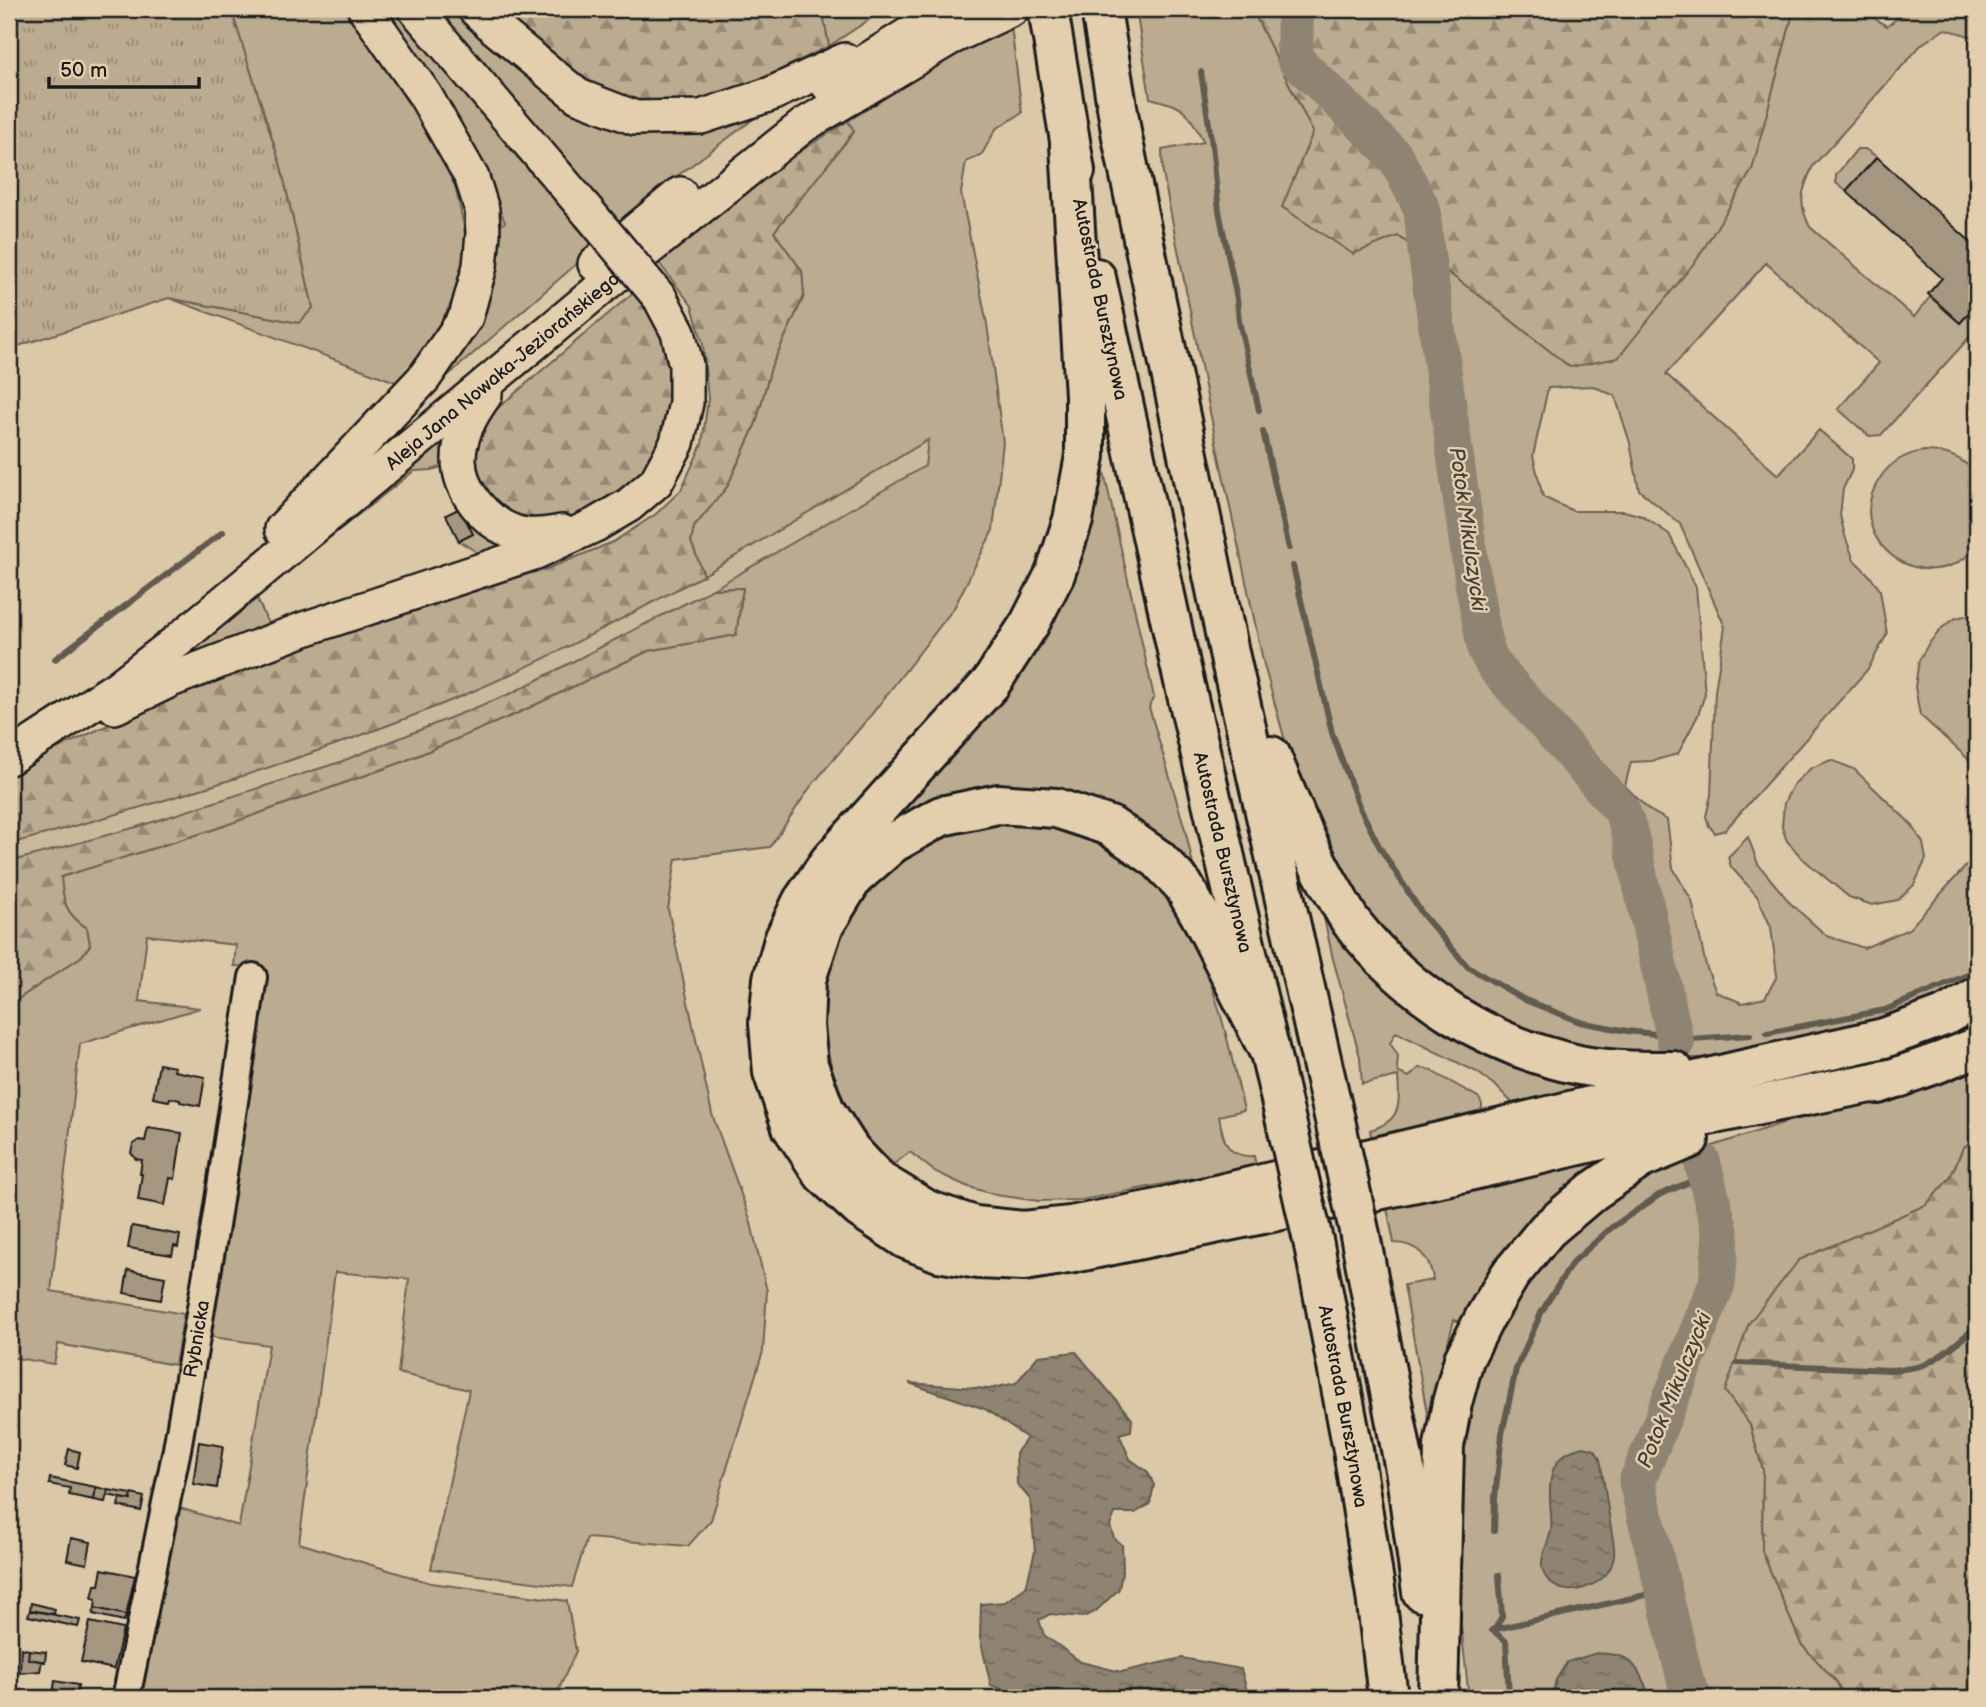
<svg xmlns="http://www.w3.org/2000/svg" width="1986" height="1707" font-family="'Balsamiq Sans',sans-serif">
<defs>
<pattern id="forest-firs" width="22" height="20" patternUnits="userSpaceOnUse" patternTransform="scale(1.75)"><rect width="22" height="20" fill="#bbab90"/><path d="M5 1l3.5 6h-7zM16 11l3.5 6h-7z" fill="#978a75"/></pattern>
<pattern id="park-tufts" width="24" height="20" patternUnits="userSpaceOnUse" patternTransform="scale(1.75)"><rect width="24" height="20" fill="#bbab90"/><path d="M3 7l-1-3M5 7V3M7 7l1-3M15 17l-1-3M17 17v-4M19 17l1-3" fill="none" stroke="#978a75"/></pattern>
<pattern id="water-ripples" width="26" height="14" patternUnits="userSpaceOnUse" patternTransform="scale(1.75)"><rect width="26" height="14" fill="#8f8471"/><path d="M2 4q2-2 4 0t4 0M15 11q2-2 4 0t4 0" fill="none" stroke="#746b5c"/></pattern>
</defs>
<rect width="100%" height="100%" fill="#dbc8a7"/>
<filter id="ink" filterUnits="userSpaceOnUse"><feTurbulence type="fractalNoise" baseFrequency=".0143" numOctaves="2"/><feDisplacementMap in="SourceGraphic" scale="14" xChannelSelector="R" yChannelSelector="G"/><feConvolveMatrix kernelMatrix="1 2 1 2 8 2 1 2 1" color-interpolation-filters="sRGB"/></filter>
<g filter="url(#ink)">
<path fill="#cbb99b" d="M928,439L925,466L713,589L512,693L340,762L140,826L9,862V844L135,810L331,746L464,695L591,636L704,575Z"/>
<path fill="#bbab90" stroke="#6c6456" stroke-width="2" d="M231,9H344L435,142L455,186L466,235L463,281L441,322L401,384L169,298L299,323L313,308L281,167Z
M376,9H399L596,247L444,379L441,377L497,229L505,222L496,202Z
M433,9H464L550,90L764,111L676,177L623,228Z
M822,9H874L870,19L829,46Z
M1136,9H1252L1313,132L1353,254L1397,235L1483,298L1570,367L1752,169L1794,9H1872L1869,15L1887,26L1910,9H1965L1977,12V38L1945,29L1922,44L1813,166C1802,190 1797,202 1810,227L1914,317L1930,297L1960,323L1977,304V329L1881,435L1869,436L1838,409L1879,363L1766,263L1666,374L1778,475L1819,430L1852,459V470L1843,489L1840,515L1845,536L1854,560L1869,575L1880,590L1887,634L1868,669L1725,830L1715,833L1709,826L1706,816L1711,795L1715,691L1725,627L1680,524L1639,490L1630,443L1615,396L1593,386L1548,388L1533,456L1543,497L1573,511H1624L1642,516L1669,534L1696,587L1705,694L1698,715L1678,754L1652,761L1631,762L1625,786L1649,810L1667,820L1673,868L1692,901L1706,966L1716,992L1742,1003L1765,998L1777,976L1771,927L1757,896L1731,867L1728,857L1748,837L1758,864L1791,904L1827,936L1864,948L1909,929L1976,855L1977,856V981L1892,1021L1721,1057L1642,1060L1539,1040L1422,976L1371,929L1294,773L1264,665L1217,447L1163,174L1162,150L1204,142C1185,108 1188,108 1150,98Z
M1011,26L1022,113L996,129L982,154L966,162L961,193L987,324L1003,442L993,530L954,608L871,715L811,786L770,847L676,859L668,909L712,1114L750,1219L767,1291L763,1351L711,1520L688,1546L587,1538L572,1587L431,1569L469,1390L398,1373L409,1279L335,1272L299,1543L431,1583L567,1601L576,1651L555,1698H134L173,1506L239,1526L269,1345L204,1336L261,968L234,966L236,945L147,935L139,1001L200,1008L80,1044L51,1291L184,1314L175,1365L58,1344L54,1364L9,1357V1005L82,956L90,945L87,928C64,913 64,902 60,877L212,830L400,763L518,713L648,651L736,635L743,588L713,589L925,466L928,440L704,575L691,542L694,527L727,487L756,423L771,367L804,296L802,271L774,232L854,132L848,121L941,63Z
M1857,149H1865L1877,157L1846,191L1836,183V175Z
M455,425L444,466L432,470L414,471L297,563L299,554Z
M1925,451C1946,451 1964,458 1977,475V546C1928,605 1838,540 1880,478C1890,462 1907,453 1925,451Z
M1097,471L1104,472L1154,697L1149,707L1185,829L1196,878L1096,804L869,845L993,702Z
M450,494L498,544V550L483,556L459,541L473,534Z
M254,592L272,632L167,670Z
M1977,613V767L1920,715L1915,687L1919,660L1929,643L1943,627L1956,618Z
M1831,760L1854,769L1912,825L1923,843L1926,859L1914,885L1898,900L1872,905L1849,897L1802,858L1787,841L1782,827L1784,803L1793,785L1811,768Z
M1016,823C1036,825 1055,827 1074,833C1196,869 1219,1004 1244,1110L1219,1116C1223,1140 1226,1158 1254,1156L1256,1166L1082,1200L1038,1201L996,1195L966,1186L934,1171L910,1152L894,1164C881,1152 867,1140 857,1125C810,1051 813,953 874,887C888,872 905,857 924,847C954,832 982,826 1016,823Z
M1319,895L1349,940L1621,1086L1514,1105L1497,1087L1477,1072L1396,1032L1390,1043L1398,1056L1397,1068L1399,1073L1409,1077L1419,1068L1433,1070V1072L1478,1097C1482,1102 1483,1105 1481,1112L1474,1116L1372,1143L1370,1130C1401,1121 1400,1106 1398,1076L1362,1084L1360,1057L1333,959Z
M1977,1062V1137L1963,1148L1950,1178L1926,1205L1799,1260L1725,1391L1750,1425L1763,1470L1762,1551L1801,1644L1836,1681L1845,1698H1649L1645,1684L1556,1680L1552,1698H1469L1457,1589L1454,1528L1469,1397L1490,1338L1526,1277L1582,1216L1667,1161L1786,1122L1896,1096Z
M1623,1153L1464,1323L1454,1320L1446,1350L1432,1420L1428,1419L1404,1285L1433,1280C1431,1258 1417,1243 1394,1243L1385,1198Z"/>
<path fill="url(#forest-firs)" stroke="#6c6456" stroke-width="2" d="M501,9H822L829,46L747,86L697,100L655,103L618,99L581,83Z
M1252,9H1794L1752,170L1698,258L1618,358L1570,367L1483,298L1398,236L1353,254L1282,207L1313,132Z
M848,121L854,131L774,232L802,271L804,296L771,367L756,423L727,487L694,527L691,542L704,575C625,617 545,661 462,696C315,757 162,803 9,844V776L54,750L151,705L245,664L372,621L552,567L613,542L656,514L681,490L702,444L708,399L703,344L692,306L656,259L749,184Z
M634,292L658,321L673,372L666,437L639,480L580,517L547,524L511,515L495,502L485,491L477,475L475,456L477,435L486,418Z
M743,588L736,635L648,651L518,713L400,763L212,830L61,877C63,901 65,914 87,928L90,945L82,956L9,1005V862L140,826L340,762L512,693L713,589Z
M1977,1137V1698H1845L1836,1681L1801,1644L1762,1551L1763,1470L1750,1425L1725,1391L1749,1323L1799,1260L1926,1205L1950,1178L1963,1148Z"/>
<path fill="url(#park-tufts)" stroke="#6c6456" stroke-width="2" d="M9,9H231L281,167L313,308L299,323L169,298L9,349Z"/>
<path fill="url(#water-ripples)" stroke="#615a4f" stroke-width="2" d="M1076,1352L1132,1419L1131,1431L1119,1434L1130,1459L1148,1472L1154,1485L1150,1504L1135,1513H1115L1110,1526L1114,1538L1122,1545L1123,1567L1119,1589L1095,1612L1083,1617L1050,1614L1039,1620L1044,1635L1081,1662L1121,1672L1182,1658L1241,1669L1249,1698H1044L991,1686L980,1638L981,1604L1005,1602L1026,1587L1035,1551L1030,1499L1017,1484L1016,1453L1027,1438L985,1409L909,1383L989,1389L1016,1383L1038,1356Z
M1584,1447L1595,1450L1600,1459C1604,1482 1607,1505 1611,1528C1612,1536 1615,1547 1614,1555C1612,1573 1600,1583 1584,1588C1572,1592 1558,1591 1549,1581C1534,1565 1547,1548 1551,1531C1552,1526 1551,1520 1551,1515C1549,1484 1546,1454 1584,1447Z
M1597,1653C1604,1654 1613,1654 1620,1656C1637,1661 1645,1683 1649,1698H1552L1556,1680L1567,1662Z"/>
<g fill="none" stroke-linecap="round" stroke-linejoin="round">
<path stroke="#615a4f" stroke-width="6" d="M1201,72L1212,145L1219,211L1237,299L1239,321L1259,410
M1263,431L1289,548
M1293,566L1332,733L1359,806L1379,846L1423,915L1468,967L1525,1000L1580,1022L1627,1031L1674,1036
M55,659L223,532
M1767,1033L1885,1010L1977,971
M1675,1040L1750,1035
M1737,1363L1890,1370C1901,1369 1913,1369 1923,1365C1943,1357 1961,1339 1977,1326
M1494,1531L1495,1498L1502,1434L1516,1369L1542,1311L1572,1263L1611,1228L1659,1195L1706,1175
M1495,1629L1502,1616L1499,1575
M1492,1630L1663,1591
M1492,1630L1506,1641L1509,1698"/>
<path stroke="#8f8471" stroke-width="37" d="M1295,9V59L1395,156L1422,209L1426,251L1473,581L1486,651L1495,667L1622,811L1630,834L1676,1044
M1694,1698L1686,1683L1637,1482L1717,1284L1721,1235L1702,1161"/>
</g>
<path fill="#a59780" stroke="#1c1c1c" stroke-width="2" d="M1877,157L1973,244L1977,239V304L1960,323L1928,294L1942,278L1846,191Z
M460,508L473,534L459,541L446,515Z
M159,1064L175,1067L174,1071L205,1077L200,1106L180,1102V1100L170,1098L169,1101L153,1098Z
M148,1128L182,1133L175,1179L170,1178L165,1205L138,1200L142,1174H140L142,1160L136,1159L131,1153L133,1144L139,1140L145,1141Z
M132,1226L180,1235L178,1247L174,1246L172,1255L128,1248Z
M128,1270L165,1277L161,1300L124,1293Z
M199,1442L223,1446L217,1488L193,1484Z
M69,1449L80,1452L77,1468L65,1465Z
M50,1478L96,1487L94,1500L69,1495L70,1488L49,1484Z
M96,1487L108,1490L105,1502L94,1500Z
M108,1490L132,1494L131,1500L107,1495Z
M132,1494L144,1497L141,1511L118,1506L120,1498L131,1500Z
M71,1538L91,1542L87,1564L67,1560Z
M102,1569L135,1576L126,1615L95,1608L96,1599L92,1598L95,1585H99Z
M31,1603L55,1609L54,1614L30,1610Z
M95,1608L126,1615L124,1621L93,1614Z
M30,1610L80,1620L78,1627L28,1616Z
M90,1622L123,1629L114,1669L81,1662Z
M21,1648L29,1650L28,1659L42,1661L40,1671L20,1673Z
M29,1650L46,1652L45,1662L28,1659Z
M55,1681L78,1685L76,1698L53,1694Z"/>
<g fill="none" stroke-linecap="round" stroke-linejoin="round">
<defs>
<g id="minor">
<path id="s1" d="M126,1698L177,1449L215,1226L253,977"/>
</g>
<g id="major">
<path d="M415,9L589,213"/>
<path d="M475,9L495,28L578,96L635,118L701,117L771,94L845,60"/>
<path d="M828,85L933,19L956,9"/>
<path d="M595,264L680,194"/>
<path d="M485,395C471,414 459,435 459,459C459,491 485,522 514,532C529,538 547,535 562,532"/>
<path d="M282,529L424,378L466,317L480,266L483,234L482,210L472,178L425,95L365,9"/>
<path d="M115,707L173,679L304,629L536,552L595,525L629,505L656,482L677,443L686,403V365L678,332L660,298"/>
<path id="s2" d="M9,758L118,687L176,642L637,258L804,125L950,38L1012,9"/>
</g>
<g id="highway">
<path d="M1048,9L1075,171"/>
<path d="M1101,9L1122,137L1230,657L1335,1120"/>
<path d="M1070,145L1085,396V456L1073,520L1055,574L1030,623L991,683L830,861L802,902L784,940L773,979L769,1023L773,1072L792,1127L823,1174L861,1209L906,1239L939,1252L978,1259L1024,1261L1074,1253L1460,1173L1699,1117L1901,1077"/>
<path id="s3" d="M1096,278L1180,664L1288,1130"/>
<path d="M1271,756C1290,803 1309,852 1336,896C1341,905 1346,915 1352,923C1409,996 1489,1046 1579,1065C1610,1071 1643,1071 1674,1071"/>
<path d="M1270,1053L1203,920L1183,885L1158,859L1110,826L1056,808L998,804L941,816L893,843L853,878L823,927L806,979L804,1026L808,1065L825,1111L851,1151L879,1181L927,1210L975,1226L1023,1231L1071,1226L1153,1210L1738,1071L1884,1038L1944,1016L1977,997"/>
<path d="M1878,1084L1940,1062L1977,1047"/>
<path d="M1360,1235L1406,1475L1422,1592"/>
<path id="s4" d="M1314,1245L1353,1450L1376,1595L1388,1698"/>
<path d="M1438,1698L1444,1446L1452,1403L1464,1359L1485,1317L1510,1275L1547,1230L1593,1191L1640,1159L1689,1139"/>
</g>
</defs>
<use href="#minor" stroke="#1c1c1c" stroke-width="32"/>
<use href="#major" stroke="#1c1c1c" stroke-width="38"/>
<use href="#highway" stroke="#1c1c1c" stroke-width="44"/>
<use href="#minor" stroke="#e3cfad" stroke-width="26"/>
<use href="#major" stroke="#e3cfad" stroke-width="33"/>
<use href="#highway" stroke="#e3cfad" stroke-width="38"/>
<defs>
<path id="major-bridge" d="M589,213L660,298"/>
<path id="highway-bridge" d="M1335,1120L1360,1235
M1288,1130L1314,1245"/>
</defs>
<use href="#major-bridge" stroke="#1c1c1c" stroke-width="38" stroke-linecap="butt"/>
<use href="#highway-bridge" stroke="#1c1c1c" stroke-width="44" stroke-linecap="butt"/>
<use href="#major-bridge" stroke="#e3cfad" stroke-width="33"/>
<use href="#highway-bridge" stroke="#e3cfad" stroke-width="38"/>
</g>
</g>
<g text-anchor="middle" stroke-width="5" stroke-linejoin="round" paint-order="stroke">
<g font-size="19" fill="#1c1c1c" stroke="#e3cfad">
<text transform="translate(1101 299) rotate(78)" y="7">Autostrada Bursztynowa</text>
<text dy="7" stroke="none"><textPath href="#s2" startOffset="628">Aleja Jana Nowaka-Jeziorańskiego</textPath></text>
<text dy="7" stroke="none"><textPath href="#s3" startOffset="588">Autostrada Bursztynowa</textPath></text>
<text dy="7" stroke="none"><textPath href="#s1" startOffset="366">Rybnicka</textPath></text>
<text dy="7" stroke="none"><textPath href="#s4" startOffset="164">Autostrada Bursztynowa</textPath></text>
</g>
<g font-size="21" font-style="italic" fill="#44403a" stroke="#e3cfad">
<text transform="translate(1468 529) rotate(82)" y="7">Potok Mikulczycki</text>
<text transform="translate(1674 1390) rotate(-68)" y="7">Potok Mikulczycki</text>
</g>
</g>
<rect width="1986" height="1707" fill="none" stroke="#e3cfad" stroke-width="35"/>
<rect x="18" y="18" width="1951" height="1672" fill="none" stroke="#1c1c1c" stroke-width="2.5" filter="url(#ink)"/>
<path d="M49 77v10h150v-10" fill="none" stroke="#1c1c1c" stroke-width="3.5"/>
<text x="60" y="77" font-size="21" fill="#1c1c1c" stroke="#e3cfad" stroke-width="5" paint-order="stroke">50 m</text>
</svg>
